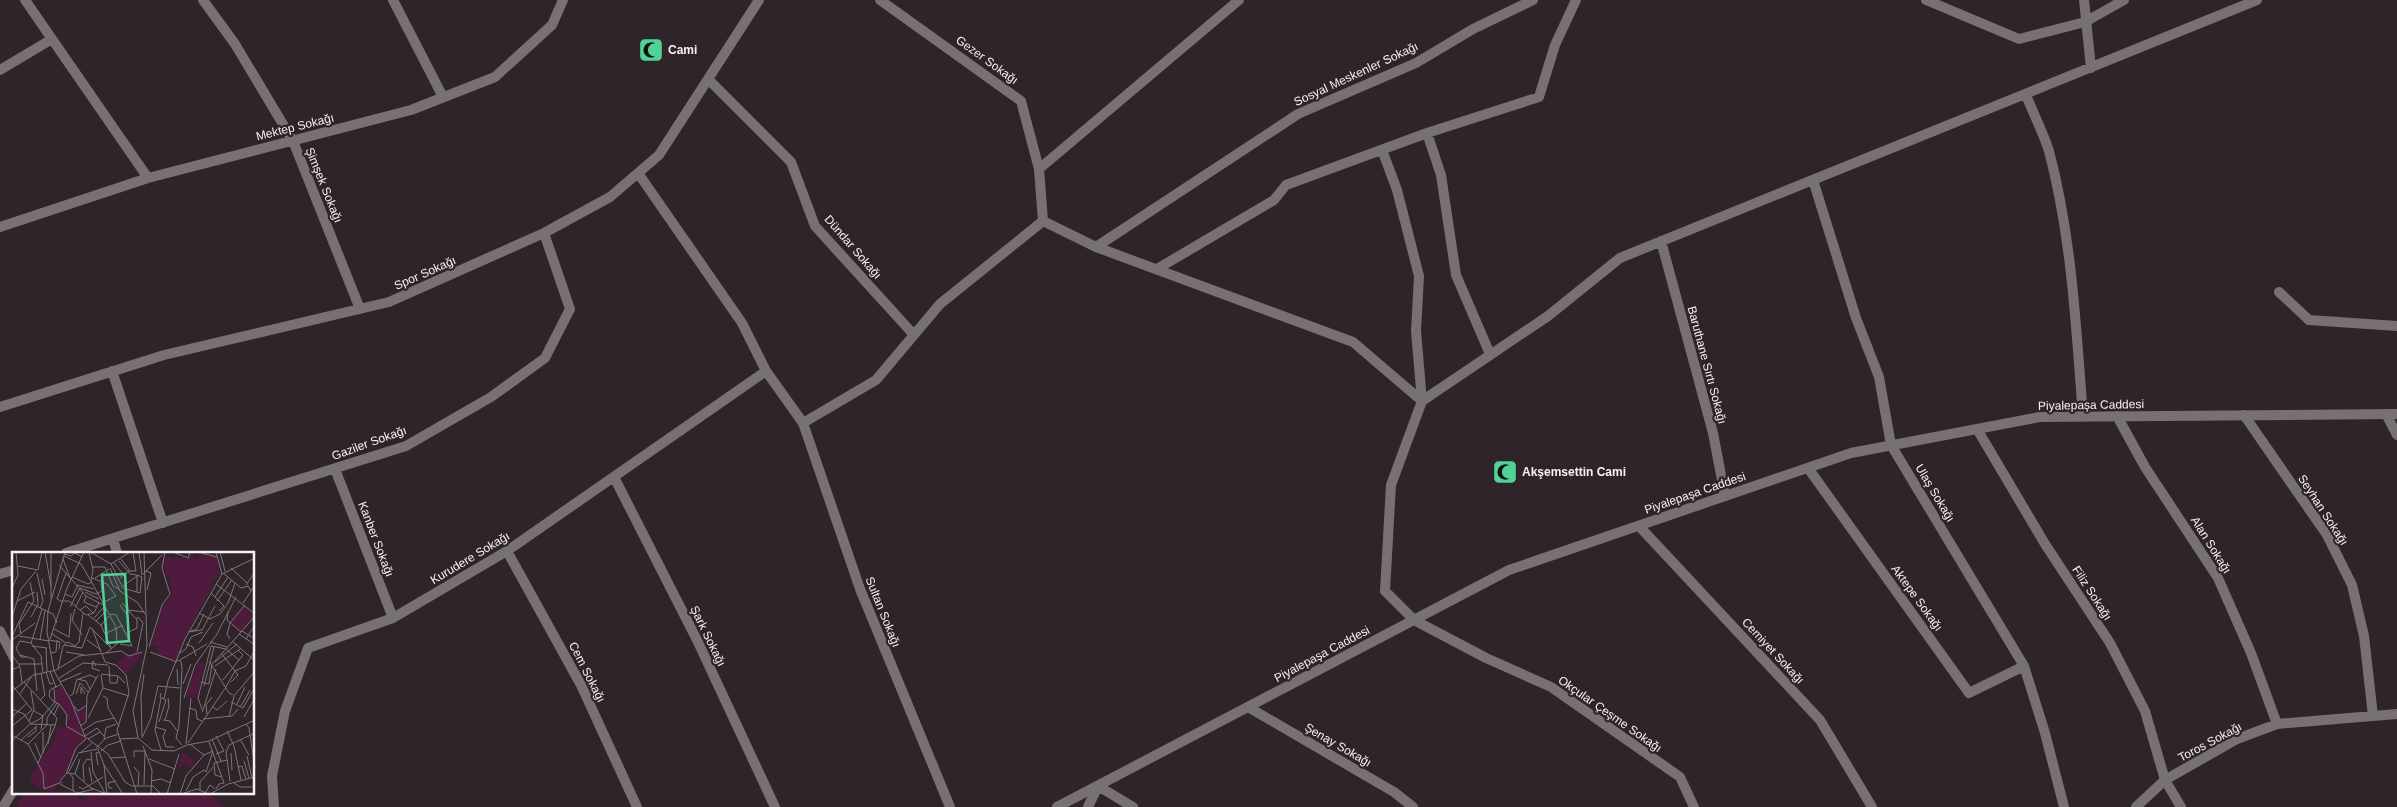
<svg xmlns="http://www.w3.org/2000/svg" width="2397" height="807" font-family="Helvetica,sans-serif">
<rect width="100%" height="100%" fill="#2e242a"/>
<path fill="#4e1b3f" d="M24,793H71L83,800L89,793H207L225,807H17Z"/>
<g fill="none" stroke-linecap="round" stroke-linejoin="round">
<path stroke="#777174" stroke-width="10" d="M25,0L148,178
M203,0L235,44L293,141L360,309
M393,0L443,97
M880,0L1021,101L1039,169L1043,221
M1926,0L2019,39L2085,22L2124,0
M2084,0L2091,68
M0,70L52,39
M708,79L791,162L815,226L914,335
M2026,95C2033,113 2043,132 2049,151C2072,238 2076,328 2083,416
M1427,133L1441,175L1456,275L1490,354
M1382,150L1397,190L1419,276L1416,331L1422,401
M1039,169L1239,0
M638,173L742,323L766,371L803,423L860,589L950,807
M1813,180L1856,318L1879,377L1891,445L2024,666L2045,733L2064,807
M1043,221L1096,247L1353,342L1422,401
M0,227L148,178L411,110L495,77L552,25L563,0
M1661,241L1713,433L1725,496
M1096,247L1298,114L1416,63L1473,29L1533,0
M1157,269L1274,200L1286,185L1427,133L1539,97L1555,45L1576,0
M2279,292L2309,320L2397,326
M112,371L163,523
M0,407L164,355L389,302L544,233L610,197L659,155L759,0
M2386,414L2397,435
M2244,415L2327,535L2352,585L2364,636L2373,716
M2117,416L2145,467L2218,578L2251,653L2277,724
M803,423L876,380L940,304L1043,221
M1977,429L2045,544L2110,643L2145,711L2165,780L2181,807
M1808,468L1969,693L2024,666
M335,469L393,618
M614,477L697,640L775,807
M1639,526L1820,720L1872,807
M113,539L117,553
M507,551L581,685L637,807
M66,553L406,446L491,397L545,358L570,309L544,233
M0,574L14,570
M0,631L14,658
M1248,707L1394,792L1413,807
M3,807L14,789
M274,807L272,776L285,711L308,648L393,618L507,551L766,371
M1088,807L1098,786L1133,807
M1694,807L1680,777L1551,687L1486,658L1414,620L1385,591L1391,485L1422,401L1548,316L1620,258L2257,0
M2136,807L2165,780L2237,739L2277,724L2397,714"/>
<path stroke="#777174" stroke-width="10" d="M1057,807L1509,570L1851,453L2040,417L2397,414"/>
</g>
<defs>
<symbol id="mosque-square" viewBox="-11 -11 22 22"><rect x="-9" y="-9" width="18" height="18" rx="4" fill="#51d397" stroke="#2e242a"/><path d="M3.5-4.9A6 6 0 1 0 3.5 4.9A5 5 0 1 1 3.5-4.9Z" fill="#111"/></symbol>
</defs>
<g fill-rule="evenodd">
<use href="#mosque-square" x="637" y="36" width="28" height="28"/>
<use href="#mosque-square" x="1491" y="458" width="28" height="28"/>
</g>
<g text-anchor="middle" stroke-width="4.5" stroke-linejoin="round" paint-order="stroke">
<g font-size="12" font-weight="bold" fill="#f7f0f4" stroke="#2e242a" text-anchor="start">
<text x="668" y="54">Cami</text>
<text x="1522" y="476">Akşemsettin Cami</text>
</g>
<g font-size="12" fill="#f7f0f4" stroke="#2e242a">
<text transform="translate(987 60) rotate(36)" y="4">Gezer Sokağı</text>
<text transform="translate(1356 74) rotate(-25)" y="4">Sosyal Meskenler Sokağı</text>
<text transform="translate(295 127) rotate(-14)" y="4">Mektep Sokağı</text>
<text transform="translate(324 185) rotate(68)" y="4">Şimşek Sokağı</text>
<text transform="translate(853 247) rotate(49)" y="4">Dündar Sokağı</text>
<text transform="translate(425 273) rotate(-24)" y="4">Spor Sokağı</text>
<text transform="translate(1707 365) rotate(75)" y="4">Baruthane Sırtı Sokağı</text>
<text transform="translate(2091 405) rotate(-1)" y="4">Piyalepaşa Caddesi</text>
<text transform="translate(369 443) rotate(-20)" y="4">Gaziler Sokağı</text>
<text transform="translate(1695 493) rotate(-19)" y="4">Piyalepaşa Caddesi</text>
<text transform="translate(1935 493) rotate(59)" y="4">Ulaş Sokağı</text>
<text transform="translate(2323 510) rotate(57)" y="4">Seyhan Sokağı</text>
<text transform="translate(376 539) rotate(69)" y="4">Kanber Sokağı</text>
<text transform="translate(2211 545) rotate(58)" y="4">Alan Sokağı</text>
<text transform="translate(470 558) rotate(-31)" y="4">Kurudere Sokağı</text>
<text transform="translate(2092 593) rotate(57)" y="4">Filiz Sokağı</text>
<text transform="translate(1917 598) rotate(54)" y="4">Aktepe Sokağı</text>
<text transform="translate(883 612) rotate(68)" y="4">Sultan Sokağı</text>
<text transform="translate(708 636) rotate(64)" y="4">Şark Sokağı</text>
<text transform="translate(1773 651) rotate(47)" y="4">Cemiyet Sokağı</text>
<text transform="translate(1322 654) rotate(-28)" y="4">Piyalepaşa Caddesi</text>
<text transform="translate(587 672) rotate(63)" y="4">Cem Sokağı</text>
<text transform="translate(1610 714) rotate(35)" y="4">Okçular Çeşme Sokağı</text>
<text transform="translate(2210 742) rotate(-28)" y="4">Toros Sokağı</text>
<text transform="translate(1338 745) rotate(30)" y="4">Şenay Sokağı</text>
</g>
</g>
<g transform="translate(12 552)">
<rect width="242" height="242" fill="#2e242a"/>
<path d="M179,0L185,1L179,5L184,7L188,1L204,5L208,23L200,29L201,34L173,84L165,109L145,101L146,95L139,93L152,52L159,44L158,29L151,15L153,4L175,7ZM233,55L242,63L229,79L219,71ZM128,101L131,102L114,122L104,112L113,103ZM187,109L192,111L185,145L173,146ZM49,134L66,159L72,154L74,168L67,172L73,189L65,193L56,217L43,235V241L23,234L17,227L43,187L45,173L54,176V161L44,149L43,138ZM171,200L184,211L180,216L174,212L165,217Z" fill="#4e1b3f"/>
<path fill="none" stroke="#7e767b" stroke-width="1" d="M33,0L39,34M39,0V47M53,0L36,59L35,80L42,119L59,149L74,187M78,0L99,12L118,0M127,0L130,23M132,0L135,94L121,159L126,186L140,198L162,199L175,193L197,189L243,168M161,0L176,6L178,0M186,0L205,5M204,0L210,22M208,0L213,19M53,2L59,4L63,1L70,5M52,4L69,12L79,29M51,7L58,26M109,7L118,19M107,9L118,22L125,23V40M102,11L112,23M99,12L111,36L128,41L130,25L125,23M47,13L74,44L93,54M6,14L26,18L30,0M81,15H93L101,34L107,37M98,16L108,39L126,51L133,62M219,16L235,31M134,19L139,21L135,38M25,21L31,49L28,56M211,21L229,36L236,34L239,39M130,23L150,3M60,25L76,32L80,30M80,26L95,32L104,44M83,26L97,17M108,26L117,19H124L121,0M30,27L33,43M204,32L243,62M65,33L82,37M234,33L243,20M111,34L125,24M0,36L6,23L4,0M73,40L87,47M199,41L212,54L207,59M53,42L60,45L66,33M74,44L72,50L84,55M203,45L216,25M5,49L23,40M51,49H57L74,63L82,61L87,50M205,49L220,28M51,50L45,47L54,21M90,51L104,44M110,51L125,68V76L115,81M231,51L243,33M108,53L117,66M64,54L71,40M58,55L68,36L84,42L90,39L89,31M30,57L19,91L29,104L31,121M63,57L60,68L70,83M68,58L74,54L81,61M116,58L132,60M216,60L215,68L229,80M187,61L198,67L208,62L216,51L223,31M76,63L89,73L99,96M0,65L9,37L24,19M19,65L26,52L25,40M82,66L93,54M124,67L126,65L131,71L125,100M84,69L95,58M89,73L99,62L104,63L120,94L108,92M80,76L89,100M42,77L57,85L59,61M179,79L185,77L192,62M230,79L243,87M176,80L190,78L203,54M9,82L7,72L22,49L18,30M40,82L54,91M93,82L111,73M227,82L243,93M7,84L37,89M0,85L16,50L41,62L45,71M38,87L55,36L72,0M218,87L215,82L218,71L233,53M234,87L243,73M0,88L23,71M28,88L33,58M37,88L48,90L47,97M75,88L89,98M220,89L243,109M198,90L215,95M187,91L201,71M174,92L181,95L184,104M52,93L70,96L78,75L100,97M20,94L35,96M199,94L214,97L227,108M137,95L150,53L158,42L150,16L153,0M34,96L35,120M214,97L243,64M54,100L72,103M138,100L165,110M39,101L44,100L45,88M94,101L109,99L117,104L130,100M168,101L174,97L179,85L191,80M209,101L226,123L219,130M90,102L93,110L104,113L114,123L117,141L105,178L125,242M0,103L8,114L0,118M8,103L22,107L25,139M14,105H9L4,96L8,89L19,91M165,108L169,109L170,117L167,174L164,186L170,193M168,108L195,92M197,109L217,141L221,143M203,110L225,92M7,112H30M84,114L81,109L80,116L88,119M97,114L98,131H105L106,124M203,114L228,97M8,115L10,131M46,117L51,94L56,90L63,94L67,90L71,61M165,117L166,133M38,119L44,136M34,120L38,132L41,131M89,122L106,124L113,131M22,123L44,118L67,104L94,101L105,92L104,75L79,29L81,18L77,0M46,127L71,111L96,113M67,127L78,123L84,126M211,128L231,103L226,98M12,130L42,163M48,130L69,121M189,130L197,132L200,112L213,98M171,132L179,112M0,133L20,158L0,174M192,134L202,95M214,135L223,119L234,114L243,98M91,136L117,144M0,139L24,121M8,142L20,124M64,142L68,131L76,140M69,142V135L73,142M58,144L61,142L65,127L74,129L78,137M91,144L95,146L96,156L107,174M172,146L183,113L205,82L224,45M152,147L156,129L173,87L210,22L243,6M28,148L33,143L29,121M42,150L37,144L38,138L50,132M219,150L231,156L243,135M47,152L55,163L54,173M225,152L233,135M62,154L66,159L75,153M229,154L238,138M201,155L205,158L215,149M177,156L184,158L185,167L190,169M0,157L12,162L19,172L43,173M191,158L204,117M22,159L31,164L29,177M191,160L186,146L199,94M195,162L194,153L200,145M42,163L47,152L43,150L42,137M0,165L15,151M217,165L222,144L243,119M232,165L243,146M76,166L91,136L89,123M191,167L220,164L226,157M151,168L158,169L166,180M153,168L157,154L156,146M17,169L22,157L19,139M147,170L154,148L148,145L149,141M234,172L237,176L243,216M35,173V166L45,151M54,174L73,185M68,174L74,170L75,143L86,123M143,175L154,178L151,184L154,195H162M70,179L84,170L102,166M215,179L222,194L229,228M0,183L16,192L31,221L32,237L50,230M73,184L85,176L88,180M130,184L129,144L132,122M16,185L24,179V174M75,186L96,202L113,230L120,234H141L149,242M130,186L139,166L146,134L168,136M76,187L88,180L93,185M92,187L94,176L104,172M108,187L126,186M200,187L209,209M228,187L237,203M9,188L24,175M0,189L18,172L28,167L43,150M197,190L212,231L207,232L204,237M23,191L29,206M176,191L214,135M16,192L35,173M36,192L39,173M174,192L179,146M179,193L192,203M131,194L140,218L139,242M84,196L94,186L107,182M86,197L92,213L111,242M149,198L143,178L149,146M89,199L96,193L109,189M79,200L81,220L93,241M31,201V180M66,201L86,197M68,201L80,191M219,201L220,218M204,202L212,199L204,184M235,204L240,226M122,205V199H133L132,233M98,206L113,205M137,207L163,217M232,209L237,226M26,211L43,174L45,166L42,163M86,213L84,201L87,200M92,213L95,242M77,215L80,230M122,215L127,221L126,234M226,215L230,214L234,227M55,221L63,222L79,236L95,242M56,221L66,202M58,222L61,226V239M63,222L68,207M210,225L203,223L202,211L215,208M48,229L54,222L64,196L74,187M72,229L71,213L75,207L79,208M139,229L149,227L159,231M218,229L214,200L217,193L243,181M222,231L228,235H240M48,232L67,242M67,235L71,237L91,225M100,236H97L96,231L104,229M188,238V230L201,215M174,239L181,225L192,218L194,220M66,241L82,237M193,241L198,233L203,237M155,242L167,202M168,242L174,224L192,203L201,199L194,220M169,242L185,237L196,242M198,242L216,232L243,225"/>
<path fill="#51d397" fill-opacity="0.15" stroke="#51d397" stroke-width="2.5" d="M113,22L117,89L95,91L90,23Z"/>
<rect width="242" height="242" fill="none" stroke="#f7f0f4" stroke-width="2.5"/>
</g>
</svg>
